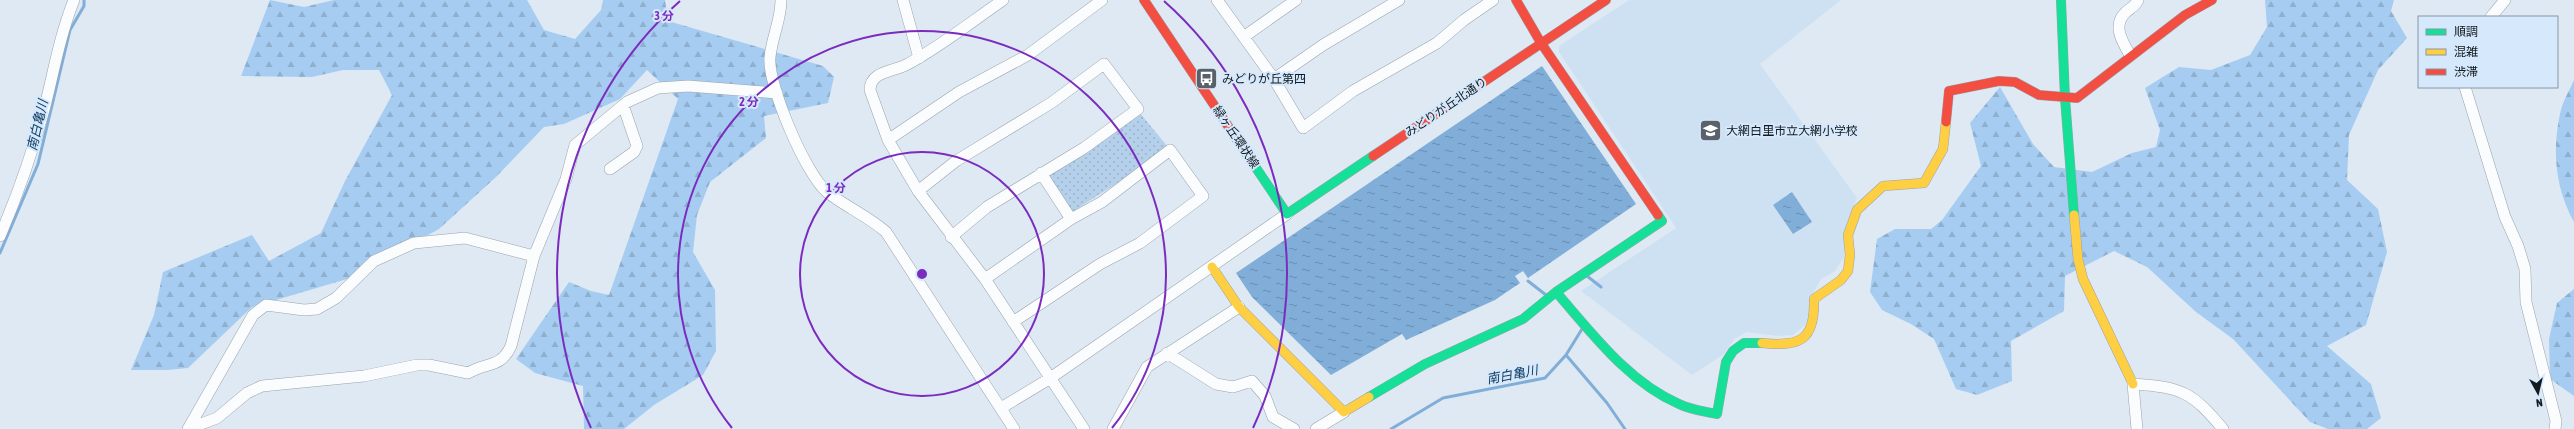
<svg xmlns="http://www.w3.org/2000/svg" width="2574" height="429" font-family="'Asap Condensed','Noto Sans JP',sans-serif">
<defs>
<pattern id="forest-firs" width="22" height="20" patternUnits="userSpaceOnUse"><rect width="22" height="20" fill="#a6cdf1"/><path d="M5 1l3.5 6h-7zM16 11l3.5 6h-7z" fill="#8eafce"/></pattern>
<pattern id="park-dots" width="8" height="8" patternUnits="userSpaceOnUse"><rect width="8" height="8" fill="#b4d0eb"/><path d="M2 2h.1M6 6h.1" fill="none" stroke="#9ab2c9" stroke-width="1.8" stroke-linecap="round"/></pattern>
<pattern id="water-ripples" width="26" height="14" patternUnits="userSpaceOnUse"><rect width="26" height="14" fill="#81aed8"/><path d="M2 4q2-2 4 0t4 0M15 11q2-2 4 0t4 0" fill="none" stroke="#688daf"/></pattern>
</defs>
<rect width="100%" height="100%" fill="#dee9f4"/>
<path fill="#cee1f3" d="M1629,0H1841L1760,64L1857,198L1847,222L1844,257L1835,271L1821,279L1814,292L1806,324L1793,335L1777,336L1747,332L1734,339L1724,354L1692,375L1581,291L1676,228L1559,52V46Z"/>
<path fill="url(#forest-firs)" d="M270,0L304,7L334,0H527L544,30L575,39L601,10L603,0H665L668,21L823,66L834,77L828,103L764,116L766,138L710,182L697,215L693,252L715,290L716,351L703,375L654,405L624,429H584L583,386L535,373L516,359L569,282L591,291L609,295L678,99L647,70L620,99L564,124L544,127L496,177L439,229L347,279L252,307L188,368L167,370H131L154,315L163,272L252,235L269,261L321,233L345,181L392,95L379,70H343L312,77L241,76Z
M2265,0H2394L2391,11L2407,38L2378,70L2349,135L2347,180L2378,209L2387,252L2366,325L2327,346L2371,384L2381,418L2367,429H2328L2310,422L2233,339L2196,312L2147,267L2114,251L2065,276L2064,311L2011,341L2012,381L1977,395L1956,389L1934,339L1911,324L1882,310L1870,292L1877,239L1895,229H1931L1942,220L1981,166L1970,123L2000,87L2033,144L2054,167L2092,172L2132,153L2156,147L2160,130L2145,88L2179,67L2211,70L2250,55L2267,27Z
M2574,80V222C2555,188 2552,151 2560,114C2562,103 2569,91 2574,80Z
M2574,289V396L2550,379L2549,339L2557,303Z"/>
<path fill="url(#park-dots)" d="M1140,113L1167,146L1117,183L1072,212L1047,174Z"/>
<path fill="url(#water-ripples)" d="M1542,66L1636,204L1528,278L1523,271L1515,276L1520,283L1495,300L1406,340L1402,334L1331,375L1252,297L1236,273Z
M1792,192L1812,222L1793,234L1773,205Z"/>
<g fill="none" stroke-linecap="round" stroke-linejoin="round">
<path stroke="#81aed8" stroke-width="3" d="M0,253L38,164L70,30L84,6V0
M1587,276L1601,287
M1528,281L1546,295
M1566,355L1607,403L1625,429
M1391,429L1443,398L1545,378L1566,355L1582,329"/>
<defs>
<path id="street" d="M781,0C781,20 772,37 770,57C767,84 806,175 827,192C846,207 868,216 886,232L1014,429
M903,0L919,58
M1003,0C971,22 940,47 906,65C891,72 870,72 870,90L888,140L918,191L985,279L1084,429
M1217,0L1274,79L1303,128L1353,91L1437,43L1464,20L1493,0
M2491,17L2505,0
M1245,36L1296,0
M2130,55C2123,43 2112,26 2125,13C2130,8 2135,7 2138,0
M1274,79L1323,45L1399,0
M2465,87L2505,217L2518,246L2525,269L2526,302L2556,421L2555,429
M888,140L959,92L1028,55L1102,0
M610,169L634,152L637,146L623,105
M1041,173L1071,219
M918,191L956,161L1051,103L1104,64L1138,109L1084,148L987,207L951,237
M0,236C18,194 33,151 45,106C54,70 60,35 74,0
M985,279L1071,219L1102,202L1170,150L1203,196L1140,243L1100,264L1013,322
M1167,353L1216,384L1233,387L1252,381L1265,396L1273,417L1294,429
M1001,408L1049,379L1287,214
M188,429L217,418L247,393L262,386L364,376L417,365H429L468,373C487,362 501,368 511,346L534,256L566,179L575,145L627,102L658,88L688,86L777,93
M188,429L253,315L266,305L304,310L317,309L336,298L374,261L414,243L465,238L534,256
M1113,429L1147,367L1239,307
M1316,429L1344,412
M2137,429L2133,384C2182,387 2192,392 2223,429"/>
<path id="fast" d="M2061,0L2065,98L2074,215
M1236,138L1287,214L1373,156
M1556,292C1592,333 1628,382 1679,404C1691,410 1704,411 1717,414L1726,362L1733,351L1744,343H1762
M1369,397L1425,364L1523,319L1556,292L1662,221L1658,215"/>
<path id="slow" d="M2074,215L2078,259L2083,279L2133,384
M1212,267L1239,307L1344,412L1369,397
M1762,343C1801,347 1815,340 1814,299L1841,280L1848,271L1850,255L1848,235L1857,210L1883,186L1924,183L1943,149L1946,122"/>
<path id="jam" d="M1144,0L1236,138
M1516,0L1541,43L1658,215
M1946,122L1949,91L1999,81L2015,82L2039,95L2077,98L2185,15L2212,0
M1373,156L1606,0"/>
</defs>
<use href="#street" stroke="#9ba3ab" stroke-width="12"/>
<use href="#fast" stroke="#9ba3ab" stroke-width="10"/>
<use href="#slow" stroke="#9ba3ab" stroke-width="10"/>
<use href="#jam" stroke="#9ba3ab" stroke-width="10"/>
<use href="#street" stroke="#fafcfd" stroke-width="11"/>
<use href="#fast" stroke="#16e098" stroke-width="9"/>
<use href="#slow" stroke="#ffcf43" stroke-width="9"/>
<use href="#jam" stroke="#f24e42" stroke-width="9"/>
</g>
<g fill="none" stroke="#7b2cbf" stroke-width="2">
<circle cx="922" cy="274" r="122"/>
<path d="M732 428A244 244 0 1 1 1112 428"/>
<path d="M591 428A365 365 0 0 1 680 1M1164 1A365 365 0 0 1 1253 428"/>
</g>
<defs>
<symbol id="bus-square" viewBox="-11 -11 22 22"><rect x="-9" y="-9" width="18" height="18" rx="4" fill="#59626a" stroke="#d6e9fc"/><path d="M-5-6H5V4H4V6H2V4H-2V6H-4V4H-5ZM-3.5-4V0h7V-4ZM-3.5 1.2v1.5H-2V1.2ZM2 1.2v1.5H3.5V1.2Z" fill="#fff"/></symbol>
<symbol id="school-square" viewBox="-11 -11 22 22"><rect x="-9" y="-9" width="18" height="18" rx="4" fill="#59626a" stroke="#d6e9fc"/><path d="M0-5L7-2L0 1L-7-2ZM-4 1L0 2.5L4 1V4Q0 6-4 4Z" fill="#fff"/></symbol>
</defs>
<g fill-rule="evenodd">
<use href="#bus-square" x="1194" y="66" width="25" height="25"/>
<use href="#school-square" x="1698" y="118" width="25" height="25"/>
</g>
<g text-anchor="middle" stroke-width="4" stroke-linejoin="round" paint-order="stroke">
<g font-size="12" fill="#12191f" stroke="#d6e9fc" text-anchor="start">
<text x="1222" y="83">みどりが丘第四</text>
<text x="1726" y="135">大網白里市立大網小学校</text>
</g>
<g font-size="12" fill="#12191f" stroke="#d6e9fc">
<text transform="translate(1446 107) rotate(-34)" y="4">みどりが丘北通り</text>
<text transform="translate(1236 137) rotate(56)" y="4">緑ヶ丘環状線</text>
</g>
<g font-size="13" font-style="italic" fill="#123f64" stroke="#d6e9fc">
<text transform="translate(37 125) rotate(-77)" y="5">南白亀川</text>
<text transform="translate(1512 374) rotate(-11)" y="5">南白亀川</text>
</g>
</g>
<circle cx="922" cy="274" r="6" fill="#7b2cbf" stroke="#d6e9fc" stroke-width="2"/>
<g font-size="12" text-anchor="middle" font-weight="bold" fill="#7b2cbf" stroke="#d6e9fc" stroke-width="4" stroke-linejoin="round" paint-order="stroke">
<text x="664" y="20">3 分</text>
<text x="749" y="106">2 分</text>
<text x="836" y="192">1 分</text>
</g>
<rect x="2418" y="16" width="140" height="72" fill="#d6e9fc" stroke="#8896a4"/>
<rect x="2426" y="29" width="20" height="6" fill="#16e098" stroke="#8896a4"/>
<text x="2454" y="36" font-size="12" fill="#12191f">順調</text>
<rect x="2426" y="49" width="20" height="6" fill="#ffcf43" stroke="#8896a4"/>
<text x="2454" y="56" font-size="12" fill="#12191f">混雑</text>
<rect x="2426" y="69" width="20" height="6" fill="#f24e42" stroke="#8896a4"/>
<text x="2454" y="76" font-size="12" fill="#12191f">渋滞</text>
<g transform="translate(2538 393) rotate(172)" stroke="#d6e9fc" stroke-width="3" paint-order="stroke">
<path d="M0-3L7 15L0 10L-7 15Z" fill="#12191f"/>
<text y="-6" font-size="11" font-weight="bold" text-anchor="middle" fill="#12191f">N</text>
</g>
</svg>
